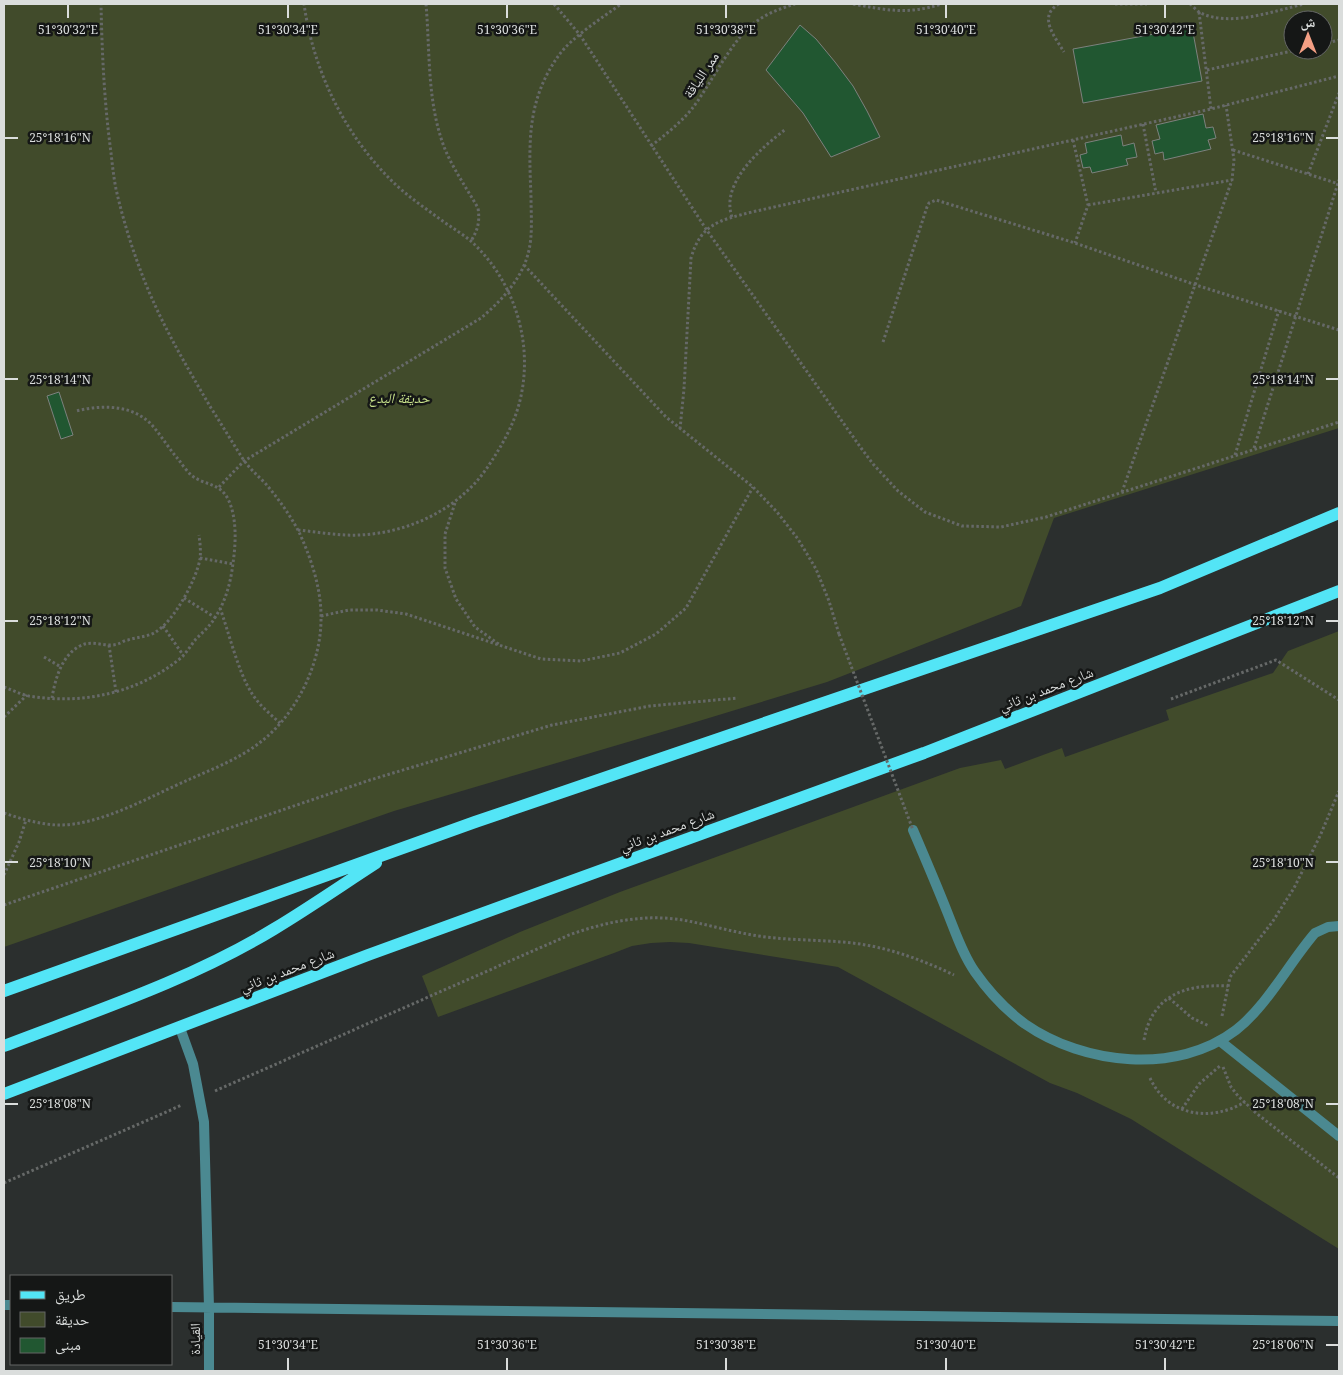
<svg xmlns="http://www.w3.org/2000/svg" width="1343" height="1375" font-family="'Noto Serif','Noto Naskh Arabic',serif">
<rect width="100%" height="100%" fill="#2b2f2e"/>
<path fill="#414b2b" fill-rule="evenodd" d="M4,4H1339V428L1054,518L1021,606L827,682L699,721L394,811L4,947ZM1293,20H1323V50H1293Z
M1339,631V1249L1131,1119L1077,1093L1050,1083L838,967L689,943L670,942L651,943L632,946L614,953L438,1017L422,976L520,932L620,892L960,768L1001,760L1005,769L1062,748L1065,757L1169,720L1166,710L1273,673L1288,651Z"/>
<path fill="#215731" stroke="#7d817e" d="M800,25L816,39L835,62L853,86L867,111L880,137L831,157L803,113L766,70Z
M1192,27L1202,81L1083,103L1073,49Z
M1203,114L1206,128L1213,127L1216,138L1208,140L1211,149L1164,160L1163,152L1155,154L1152,141L1160,139L1156,125Z
M1121,135L1123,146L1134,143L1137,157L1126,159L1128,165L1092,173L1090,167L1083,168L1080,155L1087,153L1085,143Z
M59,392L73,435L61,439L47,396Z"/>
<g fill="none" stroke-linecap="round" stroke-linejoin="round">
<path stroke="#666968" stroke-width="3" stroke-dasharray="2.5 2.5" stroke-linecap="butt" d="M426,4C430,51 427,99 443,144C451,166 466,187 478,208C480,221 478,230 471,241
M554,4L580,35L706,229L861,448L873,464L898,491L925,512L962,526L1001,527L1046,517L1339,422
M853,4C885,10 909,15 941,4
M1059,4C1037,16 1055,37 1064,52
M1115,4H1147
M1190,4C1193,6 1196,10 1199,12C1228,28 1274,11 1304,4
M1199,12L1211,109
M1323,44L1339,40
M1207,70L1296,50
M1143,124L1156,193
M1073,140L1088,205L1075,243
M651,146C665,135 679,124 691,110C711,85 731,39 757,21C768,13 782,8 795,4
M1233,150L1339,184
M1308,174L1339,93
M1088,205L1232,180
M732,217C720,183 761,148 786,129
M524,265L666,417L753,487L777,512L798,539L816,569L829,601L839,634
M883,342L927,207L929,203L936,200L1075,243L1196,285L1339,330
M680,429L684,389L691,258C701,223 721,220 752,212L1211,109L1339,76
M1254,448L1339,180
M1235,455L1279,310
M219,487L244,461L481,318C501,301 521,280 528,254C533,236 531,216 531,197C529,144 526,101 559,55C572,37 602,18 621,4
M1122,492L1232,180L1234,160L1226,105
M455,503L445,534V568L456,599L475,627L500,645
M298,530C318,532 339,536 359,535C408,533 458,510 487,468C499,450 510,432 517,411C536,352 518,285 472,242C464,235 454,229 444,222C425,208 404,194 388,177C342,130 313,68 304,4
M200,558L233,564
M184,598L216,618
M220,608C229,633 238,671 251,692C258,704 270,714 280,723
M321,616L349,610H377L406,614L541,659L581,661L620,653L656,634L686,608L753,487
M163,626L183,655
M109,645L116,692
M44,657L61,667
M4,687C12,690 20,694 29,696C83,705 139,693 182,657C187,652 191,645 196,639C203,632 211,625 216,616C226,600 231,581 233,563C236,543 237,517 228,499C219,482 205,486 191,475C187,471 182,465 179,460C169,449 161,435 151,424C131,404 101,405 76,411
M52,698C55,679 62,655 80,646C93,639 104,648 118,644C121,643 125,640 128,640C137,637 146,637 154,633C174,622 196,580 200,559C201,551 200,543 199,535
M1171,699L1276,660L1339,700
M4,717L27,695
M4,813C21,819 39,824 57,825C100,826 151,796 190,779C213,769 238,759 258,744C296,716 322,663 321,616C321,588 311,558 299,532C290,515 278,498 265,483C257,475 249,468 243,459C232,442 222,425 211,408C187,367 163,327 145,282C133,252 123,220 116,189C113,174 112,160 110,145C104,98 102,51 101,4
M4,875L19,842L26,820
M4,905L370,780L552,725L650,706L738,698
M1169,998L1192,1018L1209,1026
M1222,1016L1230,977L1273,921L1294,888L1320,836L1339,791
M1144,1040C1152,994 1187,984 1228,986
M1223,1067L1231,1087L1238,1096L1256,1113L1339,1178
M1150,1078C1168,1117 1211,1122 1245,1102
M215,1091L569,935C608,921 648,913 688,921C714,926 740,934 766,937C791,940 817,940 842,942C882,945 918,958 954,975
M1182,1109L1199,1084L1221,1065
M4,1183L182,1105"/>
<path stroke="#4b8991" stroke-width="10" d="M180,1028L193,1064L204,1122L209,1307V1371
M4,1305H11
M171,1307L1339,1321"/>
<path stroke="#4b8991" stroke-width="10" d="M913,830C925,858 937,886 948,914C956,934 963,955 975,972C989,992 1006,1010 1025,1024C1084,1065 1177,1075 1236,1030C1267,1006 1289,963 1315,933L1328,927L1339,926
M1220,1041L1339,1136"/>
<path stroke="#53e5f6" stroke-width="12" d="M4,991L475,822L1160,588L1339,513
M4,1046C95,1011 190,980 274,929C309,908 342,885 376,863
M4,1094L368,955L924,753L1339,591"/>
<path stroke="#666968" stroke-width="3" stroke-dasharray="2.5 2.5" stroke-linecap="butt" d="M839,634L913,830"/>
</g>
<path fill="none" stroke="#dadddc" stroke-width="2" d="M68,5V18M288,5V18M507,5V18M726,5V18M946,5V18M1165,5V18M5,138H18M1326,138H1338M5,379H18M1326,379H1338M5,621H18M1326,621H1338M5,862H18M1326,862H1338M5,1104H18M1326,1104H1338M1326,1345H1338M288,1358V1370M507,1358V1370M726,1358V1370M946,1358V1370M1165,1358V1370"/>
<g text-anchor="middle" stroke-width="5" stroke-linejoin="round" paint-order="stroke">
<g font-size="14" fill="#dadddc" stroke="#151716">
<text transform="translate(701 75) rotate(-56)" y="5">ممر اللياقة</text>
<text transform="translate(1046 689) rotate(-21)" y="5">شارع محمد بن ثاني</text>
<text transform="translate(667 830) rotate(-20)" y="5">شارع محمد بن ثاني</text>
<text transform="translate(287 970) rotate(-21)" y="5">شارع محمد بن ثاني</text>
<text transform="translate(195 1339) rotate(-90)" y="5">القيادة</text>
</g>
<g font-size="14" font-style="italic" fill="#c9e38c" stroke="#151716">
<text x="399" y="403">حديقة البدع</text>
</g>
</g>
<g font-size="12" text-anchor="middle" fill="#dadddc" stroke="#151716" stroke-width="5" stroke-linejoin="round" paint-order="stroke">
<text x="68" y="34">51°30'32"E</text>
<text x="288" y="34">51°30'34"E</text>
<text x="507" y="34">51°30'36"E</text>
<text x="726" y="34">51°30'38"E</text>
<text x="946" y="34">51°30'40"E</text>
<text x="1165" y="34">51°30'42"E</text>
<text x="60" y="142">25°18'16"N</text>
<text x="1283" y="142">25°18'16"N</text>
<text x="60" y="384">25°18'14"N</text>
<text x="1283" y="384">25°18'14"N</text>
<text x="60" y="625">25°18'12"N</text>
<text x="1283" y="625">25°18'12"N</text>
<text x="60" y="867">25°18'10"N</text>
<text x="1283" y="867">25°18'10"N</text>
<text x="60" y="1108">25°18'08"N</text>
<text x="1283" y="1108">25°18'08"N</text>
<text x="288" y="1349">51°30'34"E</text>
<text x="507" y="1349">51°30'36"E</text>
<text x="726" y="1349">51°30'38"E</text>
<text x="946" y="1349">51°30'40"E</text>
<text x="1165" y="1349">51°30'42"E</text>
<text x="1283" y="1349">25°18'06"N</text>
</g>
<rect width="1343" height="1375" fill="none" stroke="#dadddc" stroke-width="10"/>
<rect x="10" y="1275" width="162" height="90" fill="#151716" stroke="#646665"/>
<rect x="20" y="1291" width="25" height="8" fill="#53e5f6" stroke="#646665"/>
<text x="55" y="1300" font-size="15" fill="#dadddc">طريق</text>
<rect x="20" y="1312" width="25" height="15" fill="#414b2b" stroke="#646665"/>
<text x="55" y="1325" font-size="15" fill="#dadddc">حديقة</text>
<rect x="20" y="1338" width="25" height="15" fill="#215731" stroke="#646665"/>
<text x="55" y="1350" font-size="15" fill="#dadddc">مبنى</text>
<g transform="translate(1308 35)"><circle r="24" fill="#151716" stroke="#646665"/>
<path d="M0-4L9 19L0 12L-9 19Z" fill="#f39f84"/>
<text y="-8" font-size="14" font-weight="bold" text-anchor="middle" fill="#dadddc">ش</text>
</g>
</svg>
